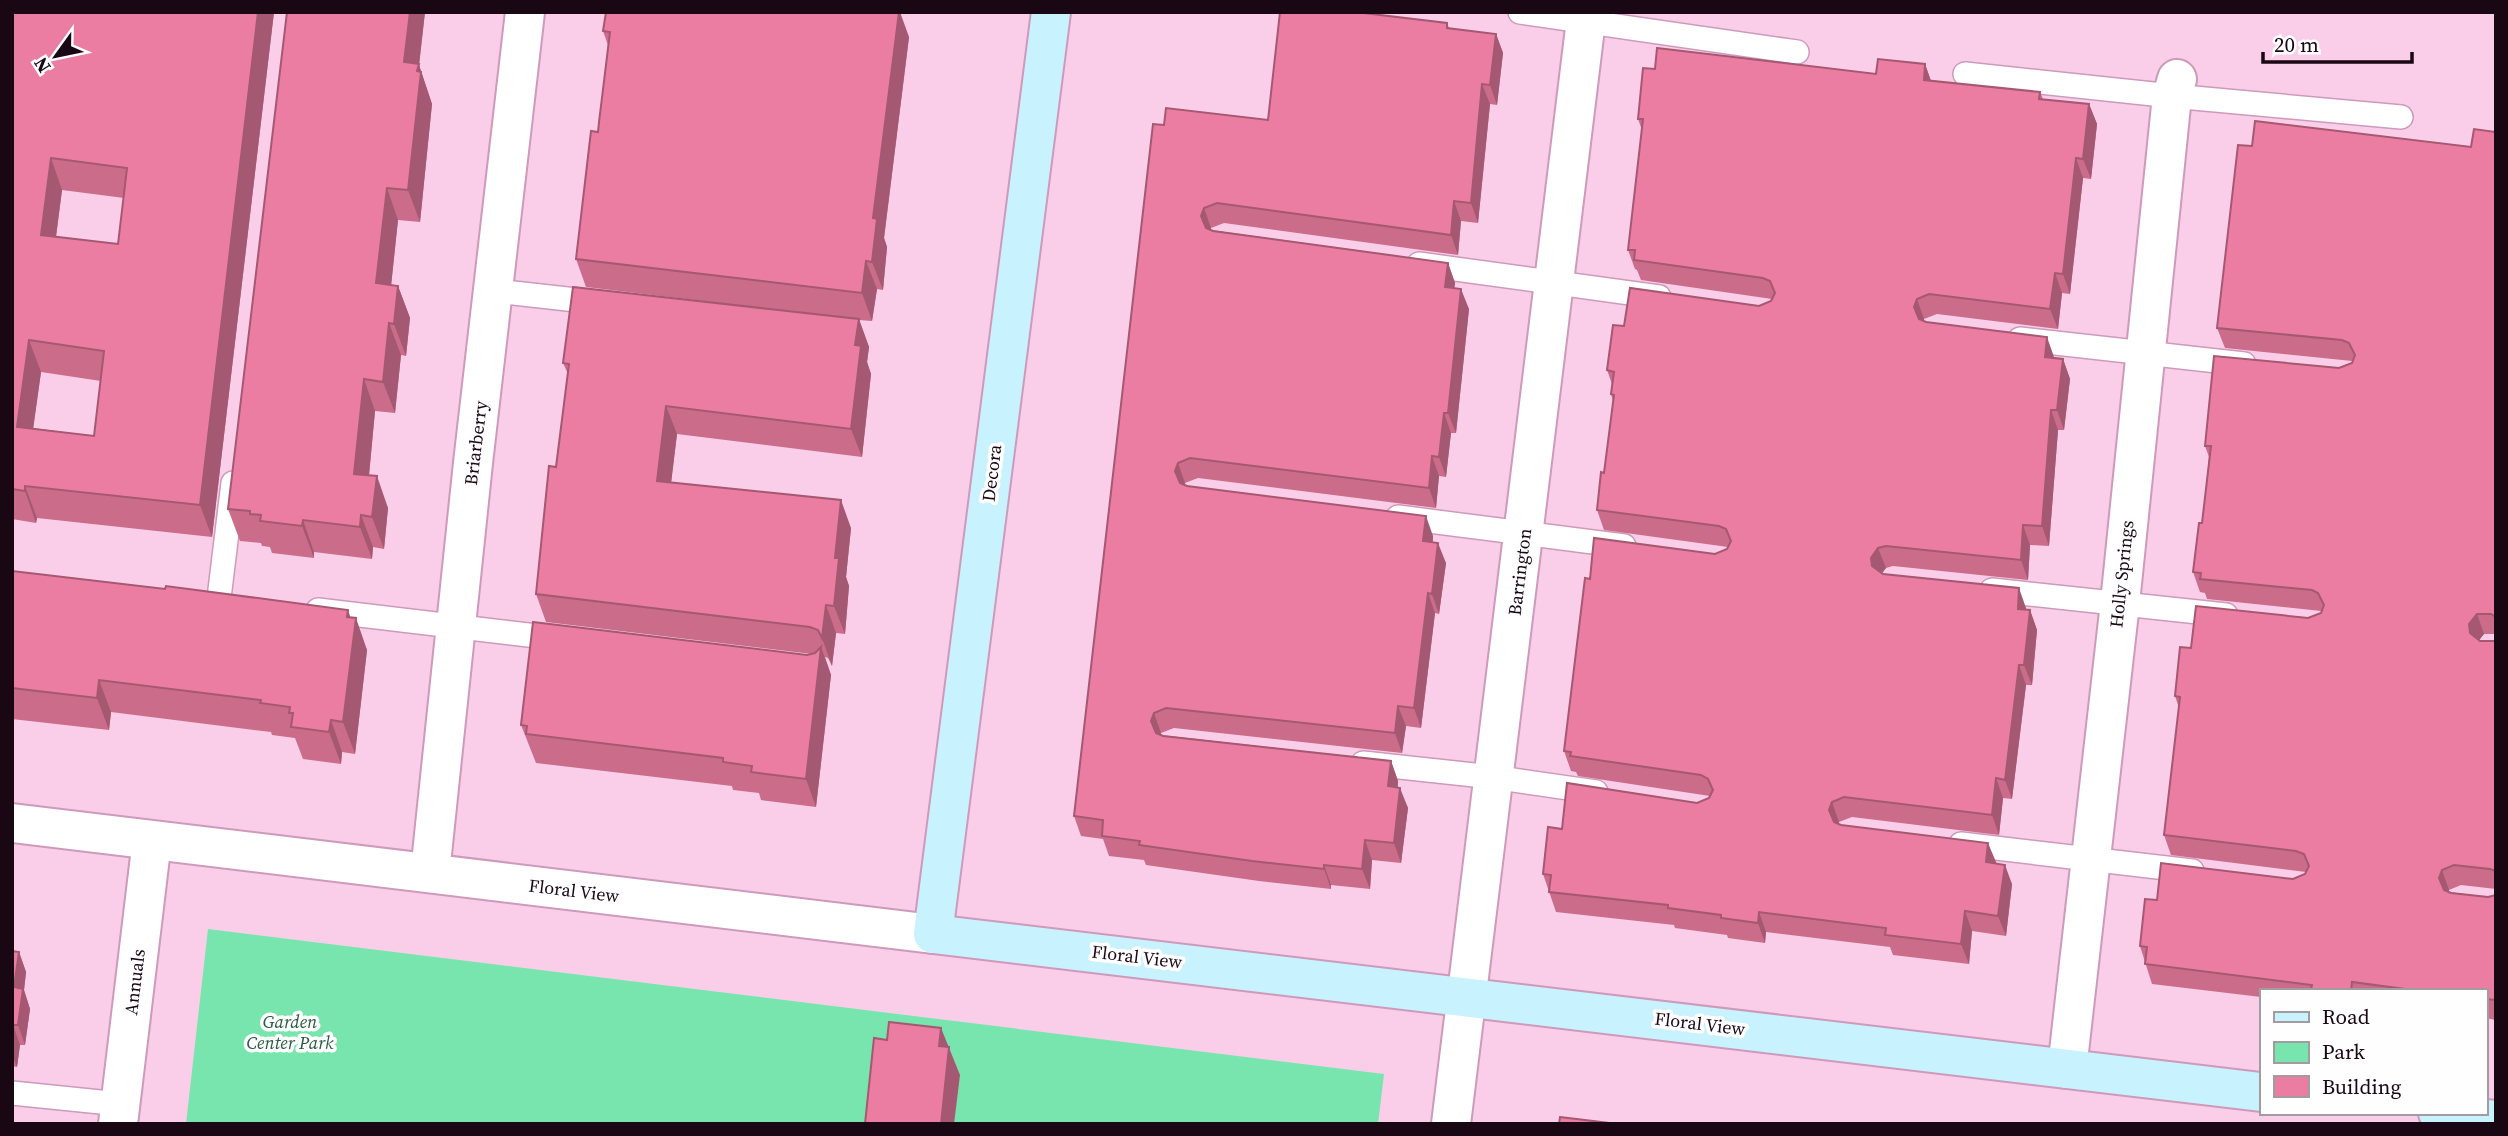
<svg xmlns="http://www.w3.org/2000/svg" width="2508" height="1136" font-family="'Source Serif 4',serif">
<rect width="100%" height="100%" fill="#facee9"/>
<path fill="#78e5ae" d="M208,929L1384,1074L1378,1124H186Z"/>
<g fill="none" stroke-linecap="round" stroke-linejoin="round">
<defs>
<path id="lane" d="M1520,12L1797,52
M1965,74L2172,96L2401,117
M1419,264L1659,297
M495,291L603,303
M2020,339L2244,364
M1398,517L1624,546
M1992,590L2226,615
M219,598L233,483
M318,610L562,639
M1363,763L1493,777L1596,792
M1961,844L2192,871
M12,1093L120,1104"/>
<path id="street" d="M12,823L933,934
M430,873L473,463L525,12
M2067,1069L2120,603L2172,96L2177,79
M118,1124L152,840
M1451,1124L1586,20"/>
<path id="secondary" d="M1051,12L933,934L2261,1092
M2438,1113L2496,1120"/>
</defs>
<use href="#lane" stroke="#ce9abb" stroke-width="26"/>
<use href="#street" stroke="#ce9abb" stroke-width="42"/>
<use href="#secondary" stroke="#ce9abb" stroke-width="42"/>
<use href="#lane" stroke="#fff" stroke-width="23"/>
<use href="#street" stroke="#fff" stroke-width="38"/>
<use href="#secondary" stroke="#c8f2fd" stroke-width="38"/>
</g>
<path fill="#cb6c8b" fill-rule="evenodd" d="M12,12H274L212,537L37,518L36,523L12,519ZM62,190L124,198L118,244L56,237ZM41,372L101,381L94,436L33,428Z
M287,12H425L419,65L432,104L420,222L398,220L391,285L398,286L410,318L406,356L401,355L395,413L375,411L369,476L388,508L384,549L373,547L372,559L314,552V558L272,553L270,547L262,546L261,543L240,541L228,509Z
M1447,23L1449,28L1496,34L1503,53L1497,105L1490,104L1478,223L1461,221L1458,255L1224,223L1211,228V230L1448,263L1455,283L1454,288L1469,309L1456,433H1451L1446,477L1439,476L1436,508L1198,478L1185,483V485L1433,536V542L1446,563L1439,614L1435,613L1421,728L1406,726L1402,753L1174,728L1161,733V735L1391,761L1398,781V787L1408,808L1401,863L1372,860L1370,889L1331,885V889L1259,881L1146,865L1144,860L1109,856L1103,839L1081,836L1074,816L1164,125L1268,120Z
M603,31L909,37L884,238L887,247L883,290L877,289L872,321L859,320L869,347L867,362L871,374L862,457L677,434L671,482L851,528L846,577L849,586L845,634L836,633L832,666L828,658L825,657L831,675L816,807L761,800L759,793L733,790L732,786L536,763L521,725L812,654L546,622L536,594L556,467L568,374L563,363L786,311L586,287L576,259L598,132L608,45Z
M1925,64L1931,81L2040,92L2043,99L2089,104L2097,124L2091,179L2083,178L2070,294L2062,293L2058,329L1937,314L1924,319V321L2054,358L2063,359L2070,379L2064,430H2058L2049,546L2030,545L2028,580L1893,566L1886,568L1882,573L2026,608V610H2030L2037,630L2032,685H2026L2012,799L2003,798L1999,835L1852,817L1839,822V824L1996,862L2012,884L2006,936L1972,931L1969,964L1893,955L1890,947L1766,932L1765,943L1728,938L1727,935L1675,928L1674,925L1556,912L1543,874L1562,829L1697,803L1709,798L1710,796L1578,776L1576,772L1571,771L1564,751L1590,579L1715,554L1727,549L1728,547L1604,530L1597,510L1604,473L1613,401L1611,394L1612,384L1607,370L1624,326L1759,306L1771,301L1772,299L1641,280L1637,270L1635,269L1628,250L1642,130L1638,119L1655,69L1876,74Z
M2496,132V634H2484L2479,640L2494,641L2496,640V889L2461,885L2449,890V892L2488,897L2496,895V1020L2485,1018V991H2261V997L2152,984L2140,946L2157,900L2293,879L2305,874L2306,872L2171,855L2164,835L2179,708L2175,696L2191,648L2308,618L2321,613V611L2207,599L2205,593L2200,592L2193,572L2202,523L2209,457L2205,446L2339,368L2352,363V361L2225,348L2217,328L2252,146L2471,147Z
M12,571L350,617L367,650L355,754L342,752L341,764L303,759L295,738L272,735L271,732L111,712L109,730L12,719Z
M12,951L19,952L26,972L24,990L30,1009L25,1045H20L17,1067L12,1066Z"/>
<path fill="#a55871" d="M258,12H274L212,537L200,505Z
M410,12H425L419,65L432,104L420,222L408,190L404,62Z
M899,12H900L909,37L884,238L887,247L883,290L872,262L873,218Z
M1496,34L1503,53L1497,105L1490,85Z
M1925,64L1932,84L1924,80Z
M1482,84L1490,104L1478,223L1471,203Z
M2089,104L2097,124L2091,179L2083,159Z
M51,158L62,190L52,267L41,235Z
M2076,158L2083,178L2070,294L2063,274Z
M387,188L398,220L388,315L376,283Z
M1454,201L1461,221L1458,255L1451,235Z
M1204,208L1211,228L1208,236L1201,216Z
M866,261L877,289L872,321L862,293Z
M1448,263L1455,283L1452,307L1445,287Z
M2055,273L2062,293L2058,329L2050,309Z
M398,286L410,318L406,356L394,324Z
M1461,289L1469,309L1456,433L1448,413Z
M1917,299L1924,319L1921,327L1914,307Z
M859,319L869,347L867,362L871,374L862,457L851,429L855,345Z
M389,323L401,355L395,413L383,382Z
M2047,337L2054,357L2052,377L2045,357Z
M29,340L41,372L29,459L17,427Z
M2063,359L2070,379L2064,430L2057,410Z
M364,379L375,411L366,506L354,474Z
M666,406L677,434L668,509L657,481Z
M2051,410L2058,430L2049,546L2042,526Z
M1444,413L1451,433L1446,477L1439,457Z
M1432,456L1439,476L1436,508L1429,488Z
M1178,463L1185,483L1182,491L1175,471Z
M377,476L388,508L384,549L372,517Z
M25,486L37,518L36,523L25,491Z
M841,500L851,528L846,577L849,586L845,634L834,606L835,558Z
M361,515L373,547L372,559L360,527Z
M1426,516L1433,536L1431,561L1423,541Z
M303,520L314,552V558L302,526Z
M2023,525L2030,545L2028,580L2021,560Z
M1438,543L1446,563L1439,614L1432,594Z
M1878,548L1886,568L1878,578L1872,566L1871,558Z
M2019,588L2026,608L2025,629L2018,609Z
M1428,593L1435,613L1421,728L1414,708Z
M826,605L836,633L832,666L822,638Z
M348,610L354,628L356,618L367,650L355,754L343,722Z
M2030,610L2037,630L2032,685L2024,665Z
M2477,614L2484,634L2476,644L2470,633L2469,624Z
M821,647L831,675L816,807L806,779Z
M2019,665L2026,685L2012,799L2005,780Z
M99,680L111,712L109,730L97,698Z
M1398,706L1406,726L1402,753L1395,733Z
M1154,713L1161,733L1158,741L1151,721Z
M331,720L342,752L341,764L329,732Z
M1391,761L1398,781L1395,806L1388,786Z
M1996,778L2003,798L1999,835L1992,815Z
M1400,788L1408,808L1401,863L1394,843Z
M1832,802L1839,822L1836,830L1829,810Z
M1365,840L1372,860L1370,889L1362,869Z
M1988,843L1996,862L1993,882L1986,862Z
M1324,865L1331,885V889L1324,869Z
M2005,865L2012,884L2006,936L1998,916Z
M2442,870L2449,890L2446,898L2439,878Z
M1965,911L1972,931L1969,964L1961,944Z
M1759,912L1766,932L1765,943L1758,923Z
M19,952L26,972L24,990L30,1009L25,1045L18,1025L14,987Z
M13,1025L20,1045L17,1067L12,1054Z
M941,1028L960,1075L954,1124H941L939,1046Z"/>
<path fill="#ec7da2" stroke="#a55871" stroke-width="2" fill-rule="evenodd" d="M12,12H258L200,505L25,486V491L12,489ZM51,158L127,168L118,244L41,235ZM29,340L104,351L94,436L17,427Z
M287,12H410L404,62L419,64L417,71L421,72L408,190L387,188L376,283L398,286L394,324L389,323L383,382L364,379L354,474L377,476L372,517L361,515L360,527L303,520L302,526L260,521L261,515L250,514V511L228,509Z
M606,12H899L873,218L877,219L872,262L866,261L862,293L576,259L591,131L598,132L599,122L610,32L603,31Z
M1280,12H1355L1447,23V28L1496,34L1490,85L1482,84L1471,203L1454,201L1451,235L1217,203L1204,208L1201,216L1206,228L1213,231L1448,263L1445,287L1461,289L1448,413H1444L1439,457L1432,456L1429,488L1190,458L1178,463L1175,471L1180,483L1187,486L1426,516L1423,541L1438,543L1432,594L1428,593L1414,708L1398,706L1395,733L1166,708L1154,713L1151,721L1156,733L1163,736L1391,761L1388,786L1400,788L1394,843L1365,840L1362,869L1324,865V869L1252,861L1139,845L1140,841L1102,836L1103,820L1074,816L1153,124L1164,125L1166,108L1268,120Z
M1657,48L1876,74L1878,59L1925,64L1924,80L2040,92L2039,99L2089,104L2083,159L2076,158L2063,274L2055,273L2050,309L1929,294L1917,299L1914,307L1919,319L1926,322L2047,337L2045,357L2063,359L2057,410H2051L2042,526L2023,525L2021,560L1886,546L1878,548L1871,558L1872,566L1883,574L2019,588L2018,609L2030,610L2024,665H2019L2005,780L1996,778L1992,815L1844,797L1832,802L1829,810L1834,822L1841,825L1988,843L1986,862L2005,865L1998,916L1965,911L1961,944L1885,935L1886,928L1759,912L1758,923L1721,918V915L1668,908V905L1549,892L1551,875L1543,874L1548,827L1562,829L1567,783L1697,803L1709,798L1713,790L1708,779L1701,775L1570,756L1571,752L1564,751L1585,578L1590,579L1594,538L1715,554L1727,549L1731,541L1726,529L1719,526L1597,510L1601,472L1604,473L1614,395L1611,394L1614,372L1607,370L1613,325L1624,326L1630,288L1759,306L1771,301L1775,293L1770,281L1763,278L1634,260L1635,250H1628L1643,119H1638L1643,68L1655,69Z
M2255,121L2471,147L2474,129L2496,132V617L2491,614H2477L2469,624L2470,633L2480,641H2494L2496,640V871L2490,869L2454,865L2442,870L2439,878L2444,890L2451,893L2488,897L2496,895V1000L2485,999V991H2420L2352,982L2351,991H2323L2311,989L2312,985L2145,964L2147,947L2140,946L2145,899L2157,900L2161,863L2293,879L2305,874L2309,866L2304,854L2296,851L2164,835L2180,697L2175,696L2180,647L2191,648L2196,606L2308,618L2321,613L2324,605L2318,593L2312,590L2200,579L2201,573L2193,572L2199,523H2202L2211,446H2205L2214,356L2339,368L2352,363L2355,355L2349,343L2342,340L2217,328L2238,145L2252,146Z
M573,287L859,319L855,345L861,346L851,429L666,406L657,481L841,500L835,558H839L834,606L826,605L822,638L818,630L810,627L536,594L549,466L556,467L569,364L563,363Z
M12,571L165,589L166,586L348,610L347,617L356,618L343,722L331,720L329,732L291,727L293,713H289L290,707L260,703L261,700L99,680L97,698L12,688Z
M533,622L807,655L815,653L821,647L806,779L751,772L752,766L723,762V758L526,734L527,726L521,725Z
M12,951L19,952L14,987L23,989L18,1025H13L12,1028Z
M889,1022L941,1028L939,1046L949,1047L941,1124H865L874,1038L887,1040Z
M1560,1117L1618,1124H1559Z"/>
<g text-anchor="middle" stroke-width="7" stroke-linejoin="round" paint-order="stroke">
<g font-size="18" fill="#190714" stroke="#fefefe">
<text transform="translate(476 443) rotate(-83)" y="6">Briarberry</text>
<text transform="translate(992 473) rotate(-83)" y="6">Decora</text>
<text transform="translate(1520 572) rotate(-83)" y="6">Barrington</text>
<text transform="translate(2122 574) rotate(-84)" y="6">Holly Springs</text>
<text transform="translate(574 891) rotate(7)" y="6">Floral View</text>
<text transform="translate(1137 957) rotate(7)" y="6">Floral View</text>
<text transform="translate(135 982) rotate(-83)" y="6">Annuals</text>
<text transform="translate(1700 1024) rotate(7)" y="6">Floral View</text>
</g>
<g font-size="18" font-style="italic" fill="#285b42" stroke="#fefefe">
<text x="290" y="1028">Garden<tspan x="290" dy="21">Center Park</tspan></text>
</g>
</g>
<rect width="2508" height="1136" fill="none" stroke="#190714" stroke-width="28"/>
<rect x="2260" y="989" width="228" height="126" fill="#fefefe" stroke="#a29ba0" stroke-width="2"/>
<rect x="2274" y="1012" width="35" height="10" fill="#c8f2fd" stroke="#a29ba0" stroke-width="2"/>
<text x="2322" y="1024" font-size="21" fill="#190714">Road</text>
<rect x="2274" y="1042" width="35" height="21" fill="#78e5ae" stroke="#a29ba0" stroke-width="2"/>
<text x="2322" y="1059" font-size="21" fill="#190714">Park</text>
<rect x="2274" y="1076" width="35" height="21" fill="#ec7da2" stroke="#a29ba0" stroke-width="2"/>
<text x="2322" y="1094" font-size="21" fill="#190714">Building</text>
<g transform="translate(56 56) rotate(237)" stroke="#fefefe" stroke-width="5" paint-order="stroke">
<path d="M0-5L12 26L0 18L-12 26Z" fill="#190714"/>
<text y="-10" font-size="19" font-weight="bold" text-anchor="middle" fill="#190714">N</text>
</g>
<path d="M2263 52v10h149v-10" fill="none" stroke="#190714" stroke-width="3.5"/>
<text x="2274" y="52" font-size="21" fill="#190714" stroke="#fefefe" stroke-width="5" paint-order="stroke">20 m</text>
</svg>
